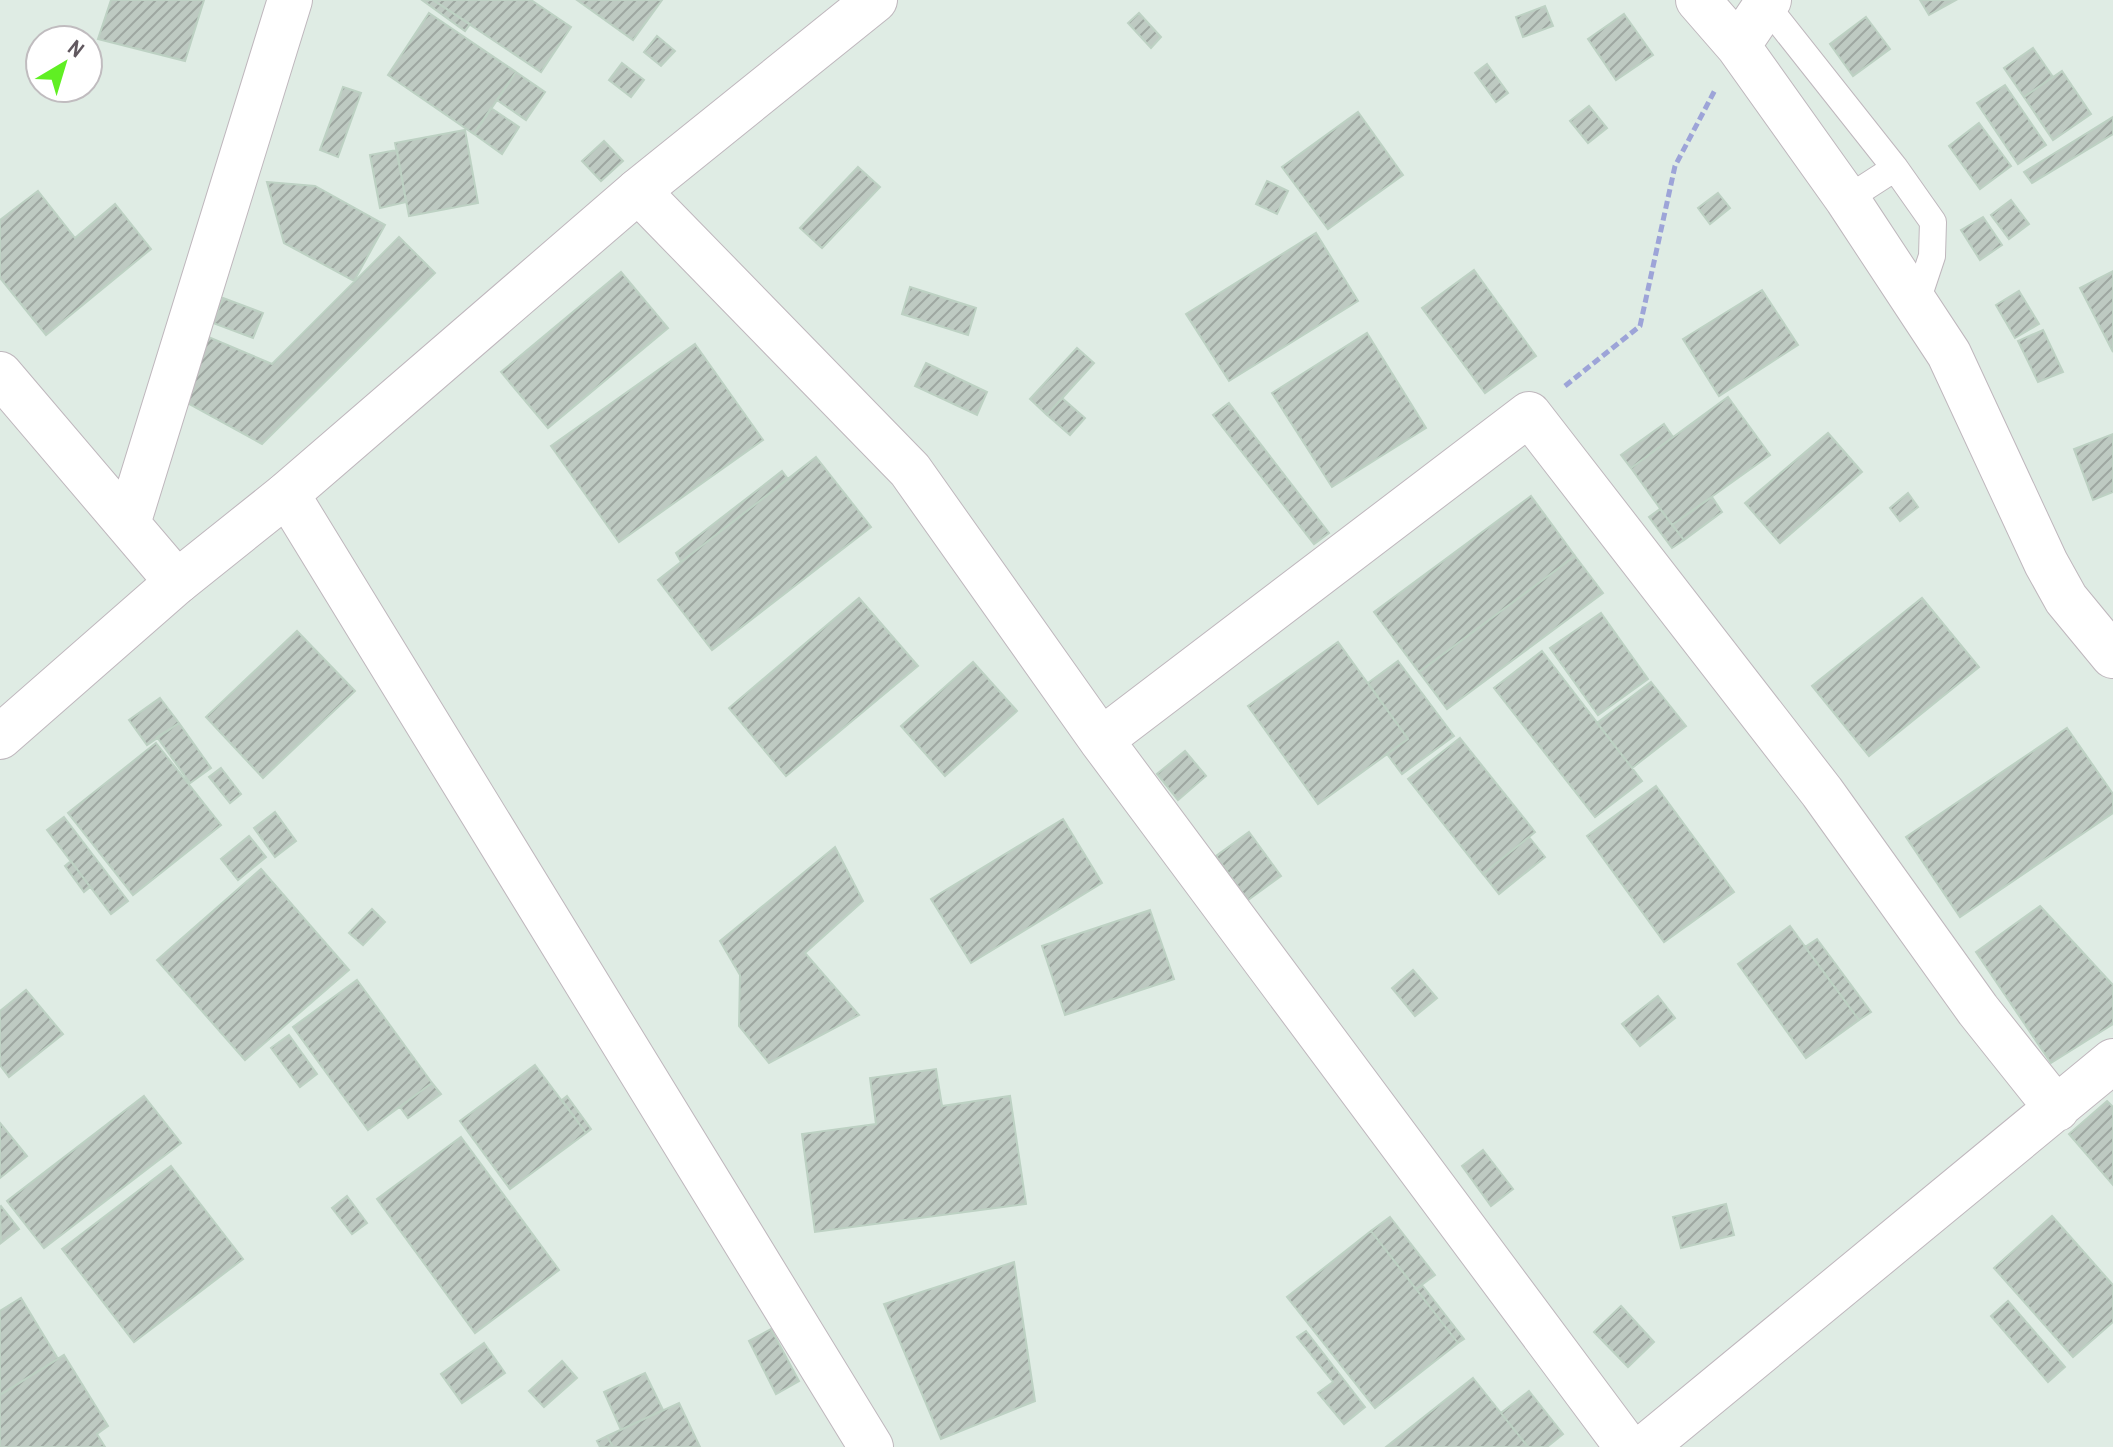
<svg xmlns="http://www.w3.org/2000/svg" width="2113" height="1447" font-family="'Archivo Narrow',sans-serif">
<defs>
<pattern id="building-hatch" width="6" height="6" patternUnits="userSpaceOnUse" patternTransform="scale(2)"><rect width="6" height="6" fill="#becac2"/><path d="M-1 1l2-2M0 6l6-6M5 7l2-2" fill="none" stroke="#9ea7a1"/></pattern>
</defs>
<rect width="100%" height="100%" fill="#dfece4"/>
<path fill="url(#building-hatch)" stroke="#bdd1c3" stroke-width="2" d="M111,0H204L185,61L98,39Z
M422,0H433L470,24L465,31Z
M433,0H531L571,27L541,72Z
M577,0H662L633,40Z
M1920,0H1956L1929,15Z
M1545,6L1553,26L1523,37L1516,17Z
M429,13L516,72L474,134L388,75Z
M1139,13L1161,37L1151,48L1128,23Z
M1624,14L1653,55L1616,80L1588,39Z
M1866,17L1890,49L1853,76L1830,44Z
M657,36L675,51L661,66L644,52Z
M2033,48L2053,77L2024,97L2004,68Z
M622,63L644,80L631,97L609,80Z
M1487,64L1508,93L1496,102L1475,73Z
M2062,71L2091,114L2053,140L2024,97Z
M516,72L545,92L526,120L497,100Z
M2005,85L2046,145L2018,164L1977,103Z
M343,87L361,93L338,157L320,150Z
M1589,106L1607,128L1588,143L1570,121Z
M491,108L519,127L502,154L474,134Z
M1358,112L1403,175L1328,229L1282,167Z
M2113,117V134L2032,183L2024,172Z
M1979,123L2011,166L1980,189L1949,146Z
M465,130L478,203L409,216L395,143Z
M604,141L623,161L601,181L582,161Z
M397,150L406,202L380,208L370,155Z
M858,167L880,187L822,248L800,228Z
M1267,181L1288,191L1277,214L1256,204Z
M267,182L315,186L385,225L354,281L284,243Z
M38,191L75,238L115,204L151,249L46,335L0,278V220Z
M1718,193L1730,208L1710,224L1698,208Z
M2011,200L2029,224L2009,239L1991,215Z
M1983,217L2002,245L1980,260L1961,230Z
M1316,233L1358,301L1229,381L1186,314Z
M399,237L435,273L262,444L182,400L204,335L272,364Z
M1474,270L1536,356L1485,393L1422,308Z
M2113,271V352L2080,288Z
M621,272L668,328L548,428L501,372Z
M910,287L976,308L968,335L902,314Z
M1762,290L1798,345L1719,396L1683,339Z
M2019,291L2039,324L2015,338L1996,305Z
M223,298L263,313L253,338L213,323Z
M2043,330L2063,372L2038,382L2018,341Z
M1367,333L1426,428L1332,487L1272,393Z
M695,344L763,440L619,542L551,446Z
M1077,348L1094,363L1047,415L1030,399Z
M926,363L987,392L977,415L915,386Z
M1728,397L1770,455L1672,525L1631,468Z
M1062,398L1085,418L1070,435L1047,415Z
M1229,403L1329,533L1314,544L1213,415Z
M1664,424L1673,437L1631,468L1621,455Z
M1828,433L1862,472L1780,543L1745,503Z
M2113,434V492L2093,500L2074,449Z
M816,457L871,527L712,650L658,580Z
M782,471L788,479L681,562L676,553Z
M1908,493L1918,507L1900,521L1890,508Z
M1531,496L1575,556L1419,672L1374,612Z
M1712,497L1722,512L1684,540L1672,525Z
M1660,509L1684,540L1672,548L1649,517Z
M1575,556L1603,593L1447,709L1419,672Z
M859,598L918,666L786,776L729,708Z
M1922,598L1979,667L1869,756L1812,686Z
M1601,613L1648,679L1598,715L1550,648Z
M297,631L355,691L263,778L206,717Z
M1338,642L1408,739L1318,804L1248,706Z
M1542,651L1642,781L1595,817L1494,688Z
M1398,661L1454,736L1402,774L1387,754L1408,739L1368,683Z
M973,662L1017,711L945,776L901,726Z
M1651,682L1686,726L1632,768L1597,723Z
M160,698L179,723L147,745L129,720Z
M179,723L211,768L190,783L157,737Z
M2067,728L2113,794V813L1960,917L1906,837Z
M1460,738L1535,832L1483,874L1408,779Z
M156,743L221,825L133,895L68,813Z
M1185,751L1206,776L1178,800L1157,774Z
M221,768L241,794L230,803L209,777Z
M1656,786L1734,892L1664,942L1587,836Z
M275,812L296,841L275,857L254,828Z
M64,817L128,901L111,914L47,830Z
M1063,819L1102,883L971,963L931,899Z
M1249,832L1281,876L1248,900L1216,856Z
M249,836L266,857L238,880L221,859Z
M1529,837L1545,857L1499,894L1483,874Z
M835,847L863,901L805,953L859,1015L769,1063L739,1026L740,975L720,941Z
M71,861L90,887L84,892L65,866Z
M261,869L349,970L245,1060L157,960Z
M2040,906L2113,985V1024L2051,1063L1976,952Z
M372,909L385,922L363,945L349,933Z
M1150,910L1174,979L1065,1015L1042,946Z
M1790,926L1859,1020L1806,1058L1738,964Z
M1817,939L1871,1012L1859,1020L1805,947Z
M1413,970L1437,998L1415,1016L1392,988Z
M357,980L432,1083L368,1130L293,1027Z
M26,990L63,1034L9,1077L0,1065V1011Z
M1658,996L1675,1018L1640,1046L1622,1024Z
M289,1035L317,1074L300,1087L271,1048Z
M535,1065L586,1133L510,1189L460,1121Z
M936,1069L942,1106L1010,1096L1026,1204L815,1232L802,1134L876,1124L870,1078Z
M432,1083L441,1094L408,1118L400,1107Z
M144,1096L181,1143L44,1248L7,1201Z
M567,1096L591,1129L586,1133L562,1100Z
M2107,1101L2113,1107V1185L2069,1134Z
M0,1123L27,1156L0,1178Z
M461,1137L559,1270L475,1333L377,1199Z
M1483,1150L1513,1189L1491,1206L1462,1166Z
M171,1166L243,1259L134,1342L62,1249Z
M347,1196L367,1223L352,1234L332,1208Z
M1726,1204L1734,1235L1681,1248L1673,1217Z
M1,1206L19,1229L1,1243L0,1207Z
M2052,1216L2113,1285V1322L2073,1357L1994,1268Z
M1390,1217L1435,1275L1416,1289L1371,1231Z
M1371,1231L1458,1343L1375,1408L1287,1297Z
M1014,1262L1035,1401L941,1439L884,1304Z
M1422,1285L1464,1339L1458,1343L1416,1289Z
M21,1298L58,1359L0,1395V1311Z
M2008,1301L2065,1367L2048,1382L1991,1316Z
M1621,1306L1654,1342L1628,1367L1594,1332Z
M771,1329L799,1381L776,1394L749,1341Z
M1306,1331L1365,1407L1344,1424L1318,1393L1333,1382L1297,1337Z
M484,1343L505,1373L462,1403L441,1374Z
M64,1355L108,1426L97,1434L105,1447H0V1395Z
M562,1361L577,1378L544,1407L529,1391Z
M645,1373L663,1410L621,1430L604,1392Z
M1473,1378L1528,1447H1386Z
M1529,1391L1563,1434L1547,1447H1528L1501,1413Z
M679,1403L700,1447H613L607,1436Z
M607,1436L613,1447H600L597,1441Z"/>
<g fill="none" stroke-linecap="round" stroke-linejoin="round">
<defs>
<path id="service" d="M1766,5L1895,168L1933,222L1932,256L1916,304
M1847,199L1895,168"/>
<path id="minor" d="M1698,0L1738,46L1847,199L1949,354L2046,563L2066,599L2113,656
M1738,46L1769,0
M638,191L910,470L1101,740L1627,1447
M0,374L177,582
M287,494L871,1447
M128,524L290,0
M1101,740L1529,414L1822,792L1978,1010L2057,1109
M1645,1447L2113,1061"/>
<path id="tertiary" d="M0,737L177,582L287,494L638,191L875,0"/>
</defs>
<use href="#service" stroke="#bfb7bd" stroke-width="28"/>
<use href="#minor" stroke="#bfb7bd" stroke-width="46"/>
<use href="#tertiary" stroke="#bfb7bd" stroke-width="46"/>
<path stroke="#9da4d8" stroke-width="5" stroke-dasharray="8 4" stroke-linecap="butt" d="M1565,386L1640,326L1675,166L1715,90"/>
<use href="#service" stroke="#fff" stroke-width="26"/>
<use href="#minor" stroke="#fff" stroke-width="44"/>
<use href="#tertiary" stroke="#fff" stroke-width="44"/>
</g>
<g transform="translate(64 64) rotate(38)"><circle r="38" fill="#ffffff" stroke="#c0bcbf" stroke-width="2"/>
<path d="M0-6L14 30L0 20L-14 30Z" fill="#60ef23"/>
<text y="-12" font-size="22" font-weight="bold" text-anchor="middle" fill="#61585f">N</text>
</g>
</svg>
